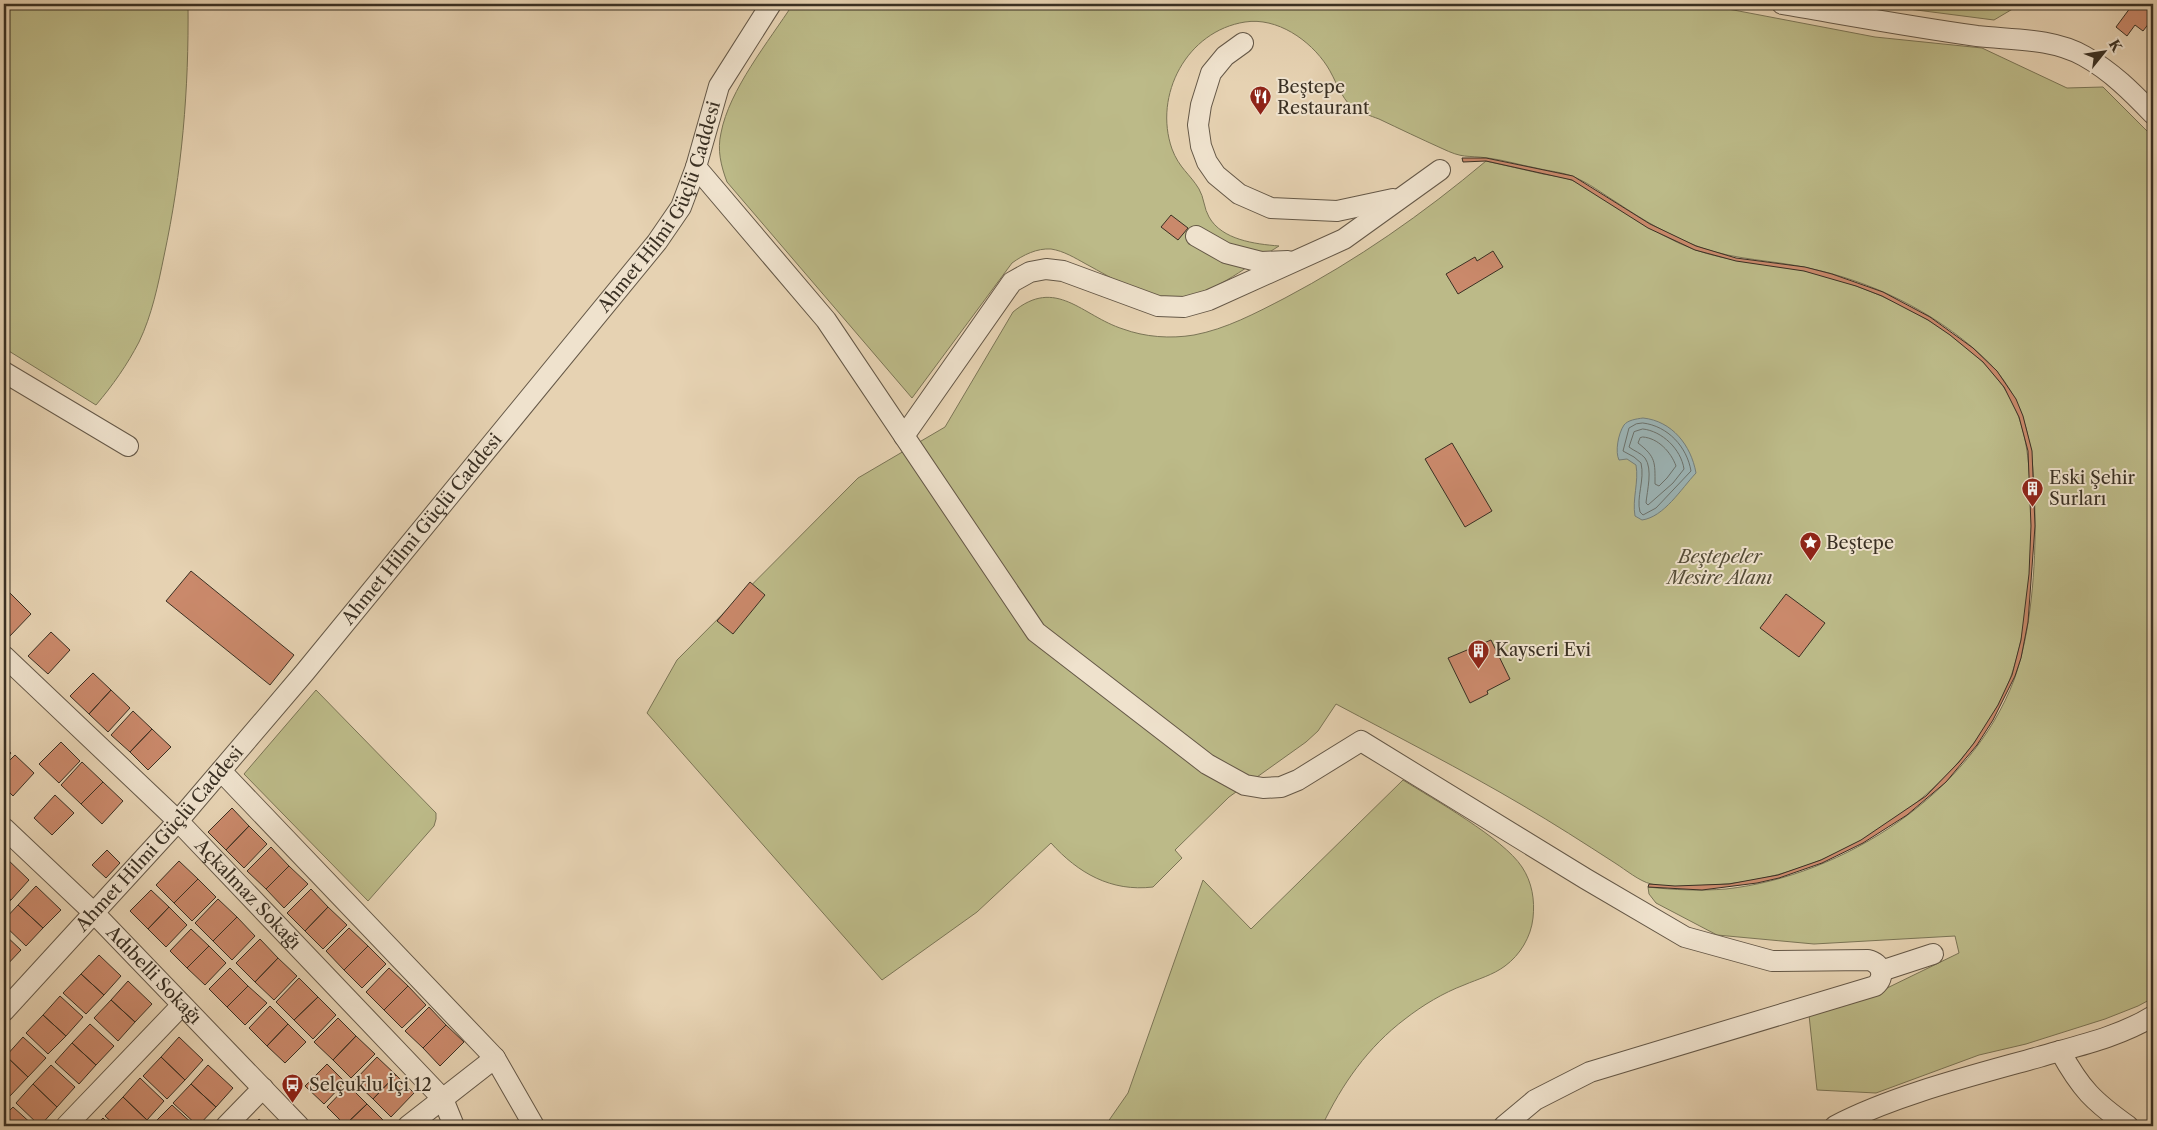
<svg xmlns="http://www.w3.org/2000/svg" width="2157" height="1130" font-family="'Libre Caslon Text',serif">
<rect width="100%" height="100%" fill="#e6d2b2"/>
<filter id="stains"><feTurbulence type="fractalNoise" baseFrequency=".004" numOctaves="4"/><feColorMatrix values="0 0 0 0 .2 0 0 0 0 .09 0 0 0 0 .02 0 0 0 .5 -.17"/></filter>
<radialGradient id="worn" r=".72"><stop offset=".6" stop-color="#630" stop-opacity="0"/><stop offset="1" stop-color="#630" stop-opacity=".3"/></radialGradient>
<path fill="#bcba88" stroke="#7b7556" d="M4,4H188C189,89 182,172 164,256C158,285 152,315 139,342C127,365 113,385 96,405L4,348Z
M793,4H1702L1875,37L1982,48L2067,88L2103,87L2153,137V998L2138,1006L2105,1019L2026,1044L1979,1055L1876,1093L1817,1090L1809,1015L1883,990L1959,953L1955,936L1814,944L1717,935L1656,903L1649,894L1648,887C1674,890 1700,891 1726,889C1844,876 1971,793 2014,680C2031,633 2036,566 2035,515C2034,453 2030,399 1981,355C1933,311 1871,281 1808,268C1772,260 1736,260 1702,248C1671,237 1643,220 1616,202C1603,194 1589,183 1574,177C1563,172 1548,171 1536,168C1520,165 1504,160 1488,158C1465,155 1464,159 1441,148C1421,139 1400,129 1379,119C1371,116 1359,112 1352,107C1341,98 1335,78 1327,66C1310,40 1277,17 1245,22C1187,31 1153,95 1172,149C1179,168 1190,174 1199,189C1204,197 1204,209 1209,217C1222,240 1255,244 1279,246C1248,265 1218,292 1182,297C1151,303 1112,278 1086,264C1075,258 1064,251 1051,249C1037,248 1023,255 1012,263L912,398L727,182C721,166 717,150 721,133C729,90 769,41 793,4Z
M1870,4H2021L1994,20Z
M1486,161C1505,165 1524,170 1543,174C1554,176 1566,177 1576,182C1616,203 1650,233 1693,249C1728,262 1764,263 1801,270C1868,284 1954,323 1997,378C2028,417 2029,459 2031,506C2033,560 2028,639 2006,689C1957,798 1829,881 1710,885C1691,886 1670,889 1651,884C1639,881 1626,870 1615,863C1584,843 1553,823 1522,805C1461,769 1398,737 1336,704L1318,731L1306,742L1229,797L1175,850L1182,858L1153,887C1111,892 1078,873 1051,843L977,912L882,980L647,713L677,660L858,478L945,427L1013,312C1056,276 1082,316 1123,329C1145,337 1170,339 1194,335C1226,329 1256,313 1285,298C1357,260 1423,214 1486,161Z
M316,690L436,813V819L434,826L368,901L244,774Z
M1403,780C1433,799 1503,838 1522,867C1532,882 1535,900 1533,918C1531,937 1520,955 1505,966C1493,975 1478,979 1464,985C1443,993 1423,1005 1405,1019C1368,1047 1342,1084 1322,1126H1105L1128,1093L1203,880L1251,929Z"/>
<path fill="#9cb5b7" stroke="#75807c" d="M1643,418C1672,421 1691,445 1696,473C1681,489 1664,517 1642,520L1635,516C1632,499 1639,482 1636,465L1627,459L1619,460C1615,452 1618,434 1624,425C1628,420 1636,419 1643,418Z"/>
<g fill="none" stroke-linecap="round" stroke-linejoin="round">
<path stroke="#6b726d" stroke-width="1" d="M1643,423C1668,426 1687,447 1691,471L1656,508L1643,515L1640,512C1636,497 1645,480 1641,463L1634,457L1623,451L1629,428L1636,424Z
M1643,429C1662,431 1681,449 1684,469L1673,483L1648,505L1646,503C1647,491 1653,469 1645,458C1641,453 1634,451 1629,447L1634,432Z
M1643,437C1658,438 1671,452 1676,466L1667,478L1659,486L1655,484C1655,462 1656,457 1638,443L1640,438Z"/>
</g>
<path fill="#ca896b" stroke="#3a3023" d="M2133,4H2153V18L2143,31L2135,25L2127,36L2116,27Z
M1462,158H1486L1573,176L1650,224L1696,246L1736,258L1805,267L1832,274L1883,292L1930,317L1973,348L1997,371L2016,399L2023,416L2032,451L2035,526L2028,622L2021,658L2015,676L1993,720L1977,745L1946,782L1907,815L1863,843L1822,863L1779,878L1757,883L1702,890L1648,887L1649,884L1675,886L1729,884L1778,875L1821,860L1861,840L1926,796L1959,762L1974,743L1998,705L2012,675L2021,640L2029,574L2031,526L2028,451L2019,417L2004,387L1983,362L1950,335L1928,320L1882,296L1856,286L1804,271L1736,261L1695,250L1648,228L1572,180L1486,161L1463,162Z
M1171,215L1188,228L1178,240L1161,227Z
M1493,251L1503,267L1458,294L1446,274L1475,257L1477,261Z
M1452,443L1492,511L1465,527L1425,459Z
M191,571L294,655L270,685L166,601Z
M750,582L765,595L733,634L717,621Z
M9,592L31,614L9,637L4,632V598Z
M1786,594L1825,623L1799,657L1760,628Z
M51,632L70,650L48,674L28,656Z
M1491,640L1510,679L1487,691L1488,694L1470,703L1448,658Z
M93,673L111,690L89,714L70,696Z
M111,690L130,708L108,732L89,714Z
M133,711L152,729L130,752L111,735Z
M152,729L171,747L148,770L130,752Z
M61,742L80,761L59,783L39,764Z
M4,746L11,753L4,761Z
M15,755L34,773L13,796L4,787V766Z
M82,762L103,782L81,804L61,785Z
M103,782L123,801L102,824L81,804Z
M55,795L74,813L52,835L34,818Z
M232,808L249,826L226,850L208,832Z
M249,826L267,844L244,868L226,850Z
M271,847L289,866L266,889L247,871Z
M107,850L120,863L106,878L92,865Z
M6,858L29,880L11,900L4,893V860Z
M179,861L198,879L174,903L156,885Z
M289,866L308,884L284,908L266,889Z
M198,879L216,897L192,921L174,903Z
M36,886L61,910L43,928L18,905Z
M311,889L328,907L305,931L287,913Z
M151,890L169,907L148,929L130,911Z
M4,893L11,900L4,907Z
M218,899L237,917L213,941L195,923Z
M18,905L43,928L26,946L4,925V920Z
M169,907L187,925L166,947L148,929Z
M328,907L347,925L323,949L305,931Z
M237,917L255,936L232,960L213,941Z
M349,928L368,946L344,970L326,951Z
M191,929L209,946L187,968L170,951Z
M4,934L21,950L4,968Z
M260,939L278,958L255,982L236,963Z
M209,946L226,963L205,985L187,968Z
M368,946L386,964L362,988L344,970Z
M99,955L121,976L104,995L81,974Z
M278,958L297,976L274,1000L255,982Z
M230,968L248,986L227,1007L209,989Z
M389,968L408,986L384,1010L366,992Z
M81,974L104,995L86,1014L63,993Z
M299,978L318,997L294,1020L276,1002Z
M128,981L152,1004L135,1022L111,1000Z
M248,986L267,1003L245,1025L227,1007Z
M408,986L426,1005L402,1028L384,1010Z
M60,996L83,1017L66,1036L43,1015Z
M318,997L336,1015L313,1039L294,1020Z
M111,1000L135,1022L118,1041L94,1018Z
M270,1006L288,1024L267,1046L249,1028Z
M429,1007L446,1025L423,1048L405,1031Z
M43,1015L66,1036L48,1054L26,1033Z
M338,1018L356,1036L333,1060L314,1042Z
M90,1024L114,1046L96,1065L72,1043Z
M288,1024L306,1042L285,1063L267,1046Z
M446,1025L464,1042L440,1066L423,1048Z
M356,1036L375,1054L351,1078L333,1060Z
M23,1037L46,1058L28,1077L6,1056Z
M179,1037L203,1060L185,1080L161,1057Z
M72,1043L96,1065L79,1084L55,1062Z
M6,1056L28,1077L10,1096L4,1090V1058Z
M161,1057L185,1080L167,1099L143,1076Z
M377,1057L396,1075L373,1099L354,1081Z
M327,1064L345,1082L324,1104L305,1086Z
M51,1065L75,1087L57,1107L33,1084Z
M208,1065L233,1088L216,1107L191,1084Z
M396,1075L414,1093L391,1117L373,1099Z
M140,1078L164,1101L147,1120L123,1097Z
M33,1084L57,1107L40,1126L16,1103Z
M191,1084L216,1107L198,1126L173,1103Z
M348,1085L367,1104L345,1125L327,1107Z
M123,1097L147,1120L141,1126H116L105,1116Z
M367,1104L385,1122L381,1126H347L345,1125Z
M172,1105L195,1126H159L155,1122Z
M13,1107L34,1126H4V1116Z
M103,1118L111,1126H95Z
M259,1119L267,1126H253Z"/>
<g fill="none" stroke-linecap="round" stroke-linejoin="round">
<defs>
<g id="minor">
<path d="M1782,4C1847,15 1912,27 1977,36C2012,40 2052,38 2084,56C2111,71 2132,92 2153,114"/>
<path d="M1243,43L1225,56L1211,73L1201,105L1198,125L1201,146L1207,162L1216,175L1239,194L1271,208L1337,211L1393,199"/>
<path d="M696,167L826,320L1036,632L1207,764L1245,785L1263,788L1281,787L1298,780L1361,741L1586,879L1685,937L1772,961L1868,960C1882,963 1886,977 1875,986L1590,1072L1535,1100L1504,1126"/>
<path d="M1196,236L1226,253L1261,262L1288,261"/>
<path d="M4,372L128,446"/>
<path d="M904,436L1012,282L1030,272L1046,269L1063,271L1158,306L1184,307L1209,300L1344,239L1440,170"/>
<path id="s1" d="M4,656L178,821L443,1099L454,1126"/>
<path d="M221,771L495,1058L534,1126"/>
<path id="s2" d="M4,828L94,913L299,1126"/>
<path d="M1881,971L1933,954"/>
<path id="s3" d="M4,1011L178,821L305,672L657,242L681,207L696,167L719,86L771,4"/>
<path d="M2060,1051C2081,1089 2093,1101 2128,1126"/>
<path d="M66,1126L182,1005"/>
<path d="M226,1126L263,1088"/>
<path d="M408,1126L495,1058"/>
<path d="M1835,1126C1894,1095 1975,1075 2039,1057C2077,1046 2119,1037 2153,1016"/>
</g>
</defs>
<use href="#minor" stroke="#655847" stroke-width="22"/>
<use href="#minor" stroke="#efe2cd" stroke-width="20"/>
</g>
<defs>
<symbol id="restaurant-pin" viewBox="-11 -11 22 30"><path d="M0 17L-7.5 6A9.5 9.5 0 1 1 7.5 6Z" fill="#8f2418" stroke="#efe2cd"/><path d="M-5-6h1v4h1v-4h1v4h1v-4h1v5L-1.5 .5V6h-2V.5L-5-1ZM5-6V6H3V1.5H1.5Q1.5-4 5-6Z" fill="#fff"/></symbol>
<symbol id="building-pin" viewBox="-11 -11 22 30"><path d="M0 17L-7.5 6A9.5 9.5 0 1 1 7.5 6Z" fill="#8f2418" stroke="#efe2cd"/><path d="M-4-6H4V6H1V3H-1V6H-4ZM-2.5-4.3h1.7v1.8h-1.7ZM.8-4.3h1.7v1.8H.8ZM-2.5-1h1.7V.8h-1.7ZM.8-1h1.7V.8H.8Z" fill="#fff"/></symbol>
<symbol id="sight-pin" viewBox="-11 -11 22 30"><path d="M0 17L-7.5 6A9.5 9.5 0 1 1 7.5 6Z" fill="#8f2418" stroke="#efe2cd"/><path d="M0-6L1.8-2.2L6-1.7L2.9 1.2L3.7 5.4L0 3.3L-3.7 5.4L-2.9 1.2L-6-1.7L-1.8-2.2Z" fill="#fff"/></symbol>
<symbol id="bus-pin" viewBox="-11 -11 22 30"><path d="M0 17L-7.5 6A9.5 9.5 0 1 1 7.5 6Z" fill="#8f2418" stroke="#efe2cd"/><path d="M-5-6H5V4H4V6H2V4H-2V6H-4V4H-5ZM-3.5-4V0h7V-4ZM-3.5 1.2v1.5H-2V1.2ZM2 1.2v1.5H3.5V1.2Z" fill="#fff"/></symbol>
</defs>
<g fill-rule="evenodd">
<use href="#restaurant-pin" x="1248" y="84" width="25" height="34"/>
<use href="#building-pin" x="2020" y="476" width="25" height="34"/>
<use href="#sight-pin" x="1798" y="530" width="25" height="34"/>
<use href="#building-pin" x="1466" y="638" width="25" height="34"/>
<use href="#bus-pin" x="280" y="1072" width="25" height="34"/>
</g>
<g text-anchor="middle" stroke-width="4" stroke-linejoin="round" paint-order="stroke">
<g font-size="18" fill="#3a3023" stroke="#efe2cd" text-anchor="start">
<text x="1277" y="93">Beştepe<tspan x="1277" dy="21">Restaurant</tspan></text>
<text x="2049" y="484">Eski Şehir<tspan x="2049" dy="21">Surları</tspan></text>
<text x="1826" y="549">Beştepe</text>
<text x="1495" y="656">Kayseri Evi</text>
<text x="309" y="1091">Selçuklu İçi 12</text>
</g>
<g font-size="18" fill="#3a3023" stroke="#efe2cd">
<text dy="6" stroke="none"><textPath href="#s3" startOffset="1042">Ahmet Hilmi Güçlü Caddesi</textPath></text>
<text dy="6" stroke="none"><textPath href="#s3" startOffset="638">Ahmet Hilmi Güçlü Caddesi</textPath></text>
<text dy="6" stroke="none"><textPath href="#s3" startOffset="232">Ahmet Hilmi Güçlü Caddesi</textPath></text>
<text dy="6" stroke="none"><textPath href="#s1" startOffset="341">Açkalmaz Sokağı</textPath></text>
<text dy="6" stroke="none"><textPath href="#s2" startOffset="210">Adıbelli Sokağı</textPath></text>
</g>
<g font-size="18" font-style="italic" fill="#544c37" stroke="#efe2cd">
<text x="1720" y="563">Beştepeler<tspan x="1720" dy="21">Mesire Alanı</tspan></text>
</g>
</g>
<rect width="2157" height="1130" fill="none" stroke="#e6d2b2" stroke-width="20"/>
<rect x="5" y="5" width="2147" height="1120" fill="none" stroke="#3a3023" stroke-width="2.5"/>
<rect x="10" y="10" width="2137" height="1110" fill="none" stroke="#3a3023"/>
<g transform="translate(2104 52) rotate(60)" stroke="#efe2cd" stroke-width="4" paint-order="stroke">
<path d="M0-4L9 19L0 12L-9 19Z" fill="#3a3023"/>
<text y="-8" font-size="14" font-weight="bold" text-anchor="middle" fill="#3a3023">K</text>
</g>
<rect width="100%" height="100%" filter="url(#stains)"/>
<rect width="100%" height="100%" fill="url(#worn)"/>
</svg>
